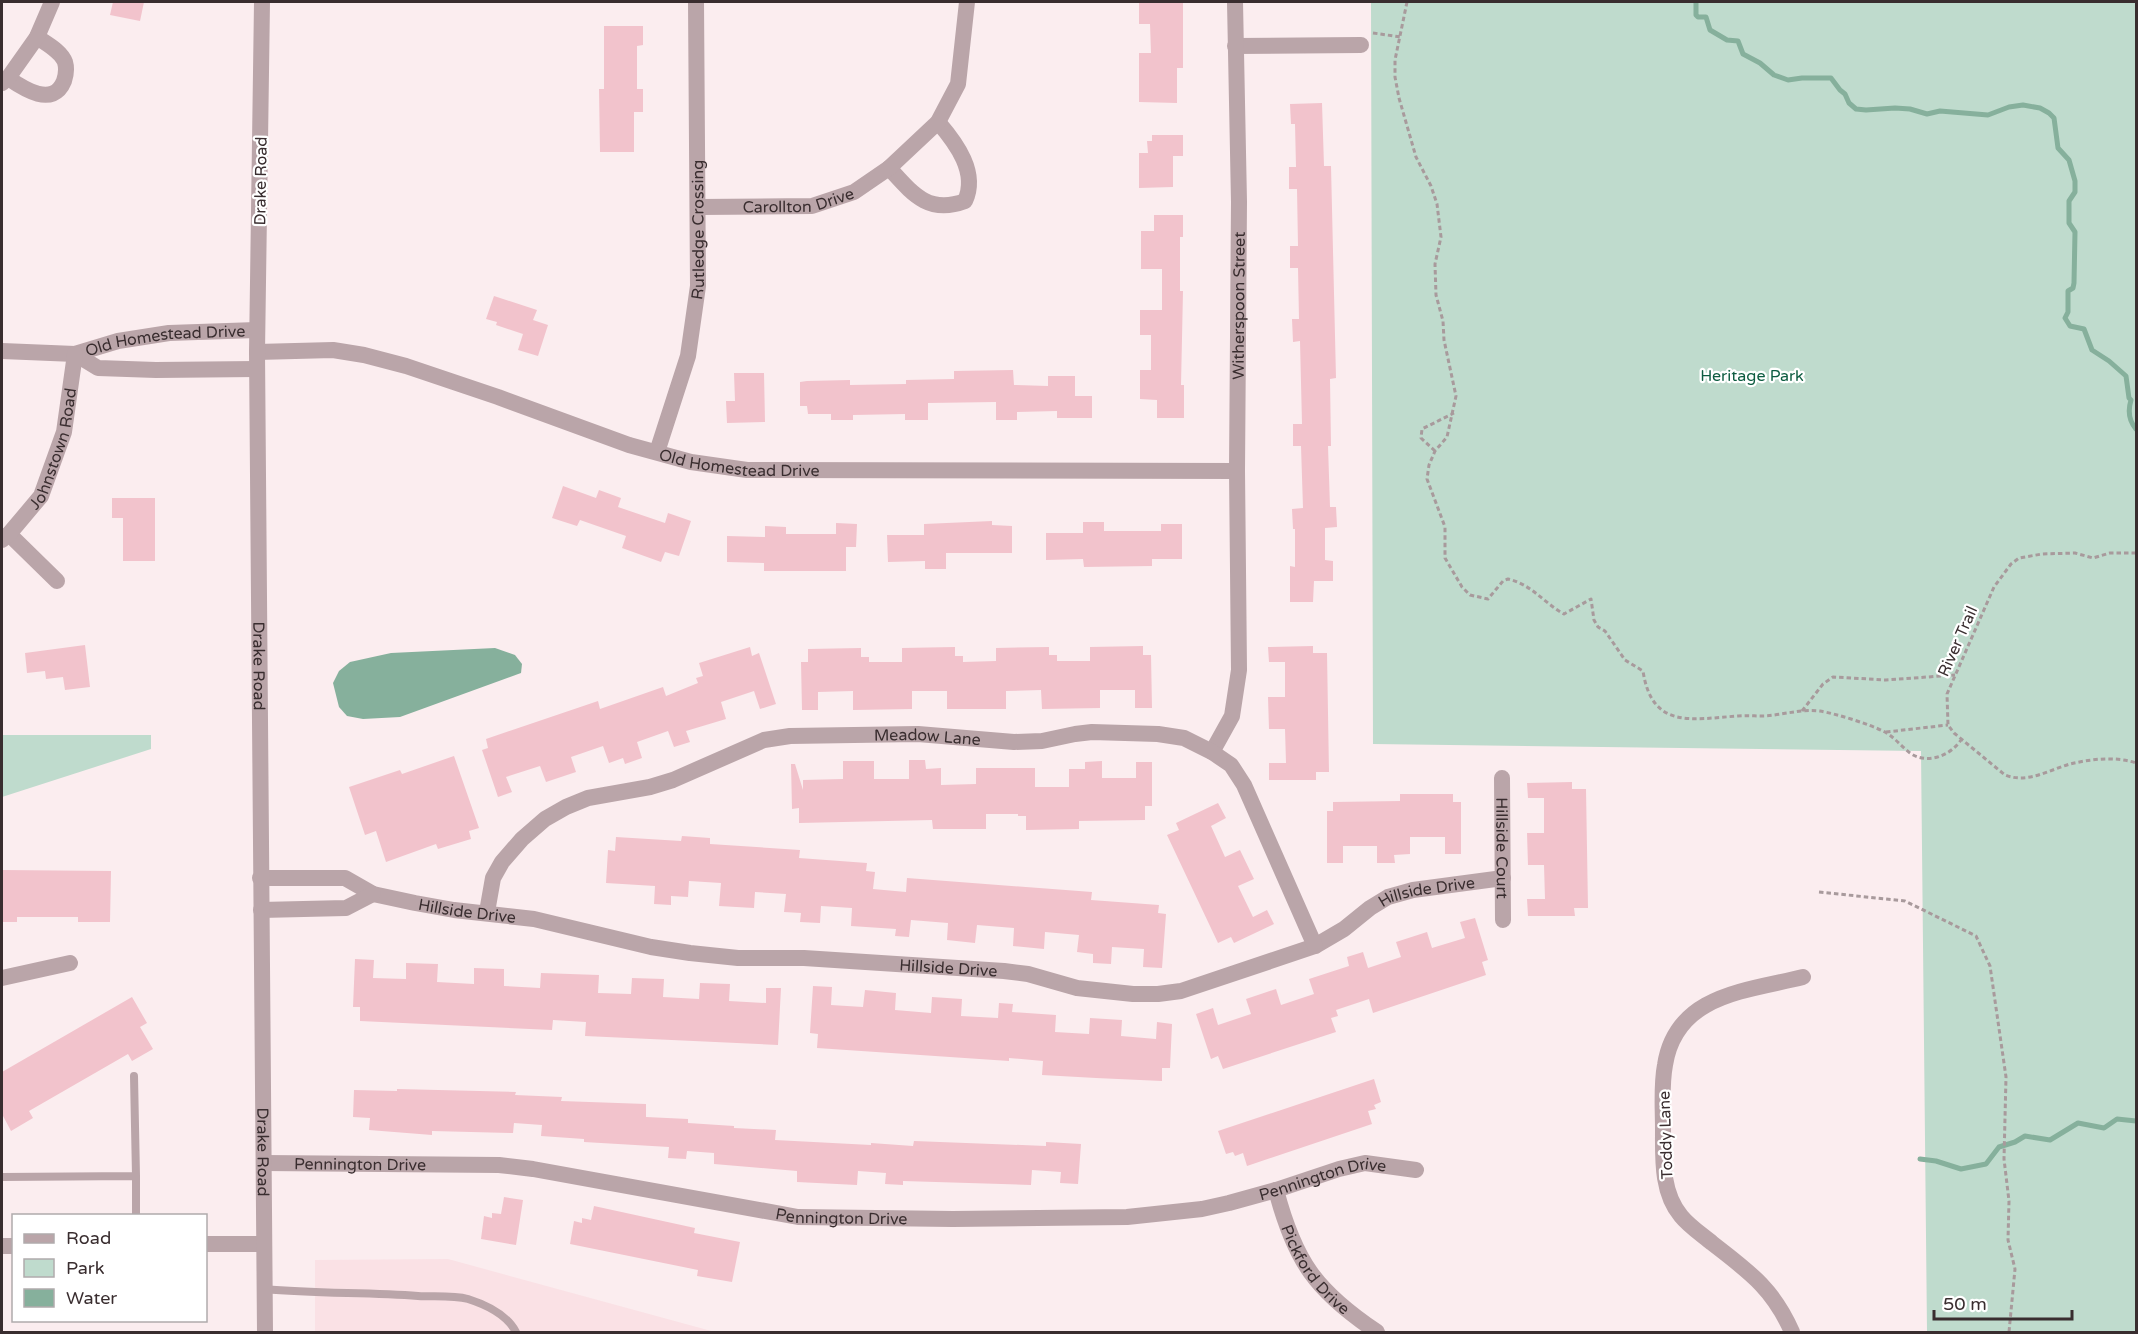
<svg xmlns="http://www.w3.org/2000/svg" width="2138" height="1334" font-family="'Varela Round',sans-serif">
<rect width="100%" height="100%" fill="#fbedef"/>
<path fill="#fae1e5" d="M448,1259L715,1332H315V1260Z"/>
<path fill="#bfdbcd" d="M1371,2H2136V1332H1927L1921,751L1373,744Z
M2,735H151V749L2,797Z"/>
<path fill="#86b09c" d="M495,648L515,655L522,664L521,673L400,717L363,719L347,716L339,707L333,683L339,671L350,662L391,653Z"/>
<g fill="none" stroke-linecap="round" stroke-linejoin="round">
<path stroke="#86b09c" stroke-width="5" d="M1696,2V15L1698,17H1706L1710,30L1727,40L1738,41L1743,54L1760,63L1774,75L1788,80L1802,78H1831L1840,90L1845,94L1849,103L1856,109L1866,110L1895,108L1910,109L1927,114L1940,111L1988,115L2009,107L2023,105L2040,108L2049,113L2054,118L2058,148L2069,160L2075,181V192L2069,201V223L2075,232L2074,283L2073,288L2068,291V312L2065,318L2070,326L2084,329L2092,350L2109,361L2126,376L2129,398L2131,400C2128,410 2129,421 2136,429
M1920,1159L1936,1161L1961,1169L1986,1164L1999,1147L2015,1142L2025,1136L2050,1140L2078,1123L2104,1128L2117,1119L2136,1121"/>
</g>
<path fill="#f2c3cc" d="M113,2H144L140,21L110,15Z
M1139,2H1183V68H1177V103L1139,102V53H1151L1150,24H1139Z
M604,26H643V45L637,46V89H643V112H634V152H600L599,89H604Z
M1322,103L1324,166H1331L1336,378L1330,379L1331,446H1328L1330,507H1336L1337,527L1325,528V560L1333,561V581H1314L1313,602H1290V566L1295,567V529H1293L1292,509L1303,508L1301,446H1293V424H1302L1300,341L1293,342L1292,319H1299L1298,268H1290V246H1298L1297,189H1289V167H1296L1295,124H1291L1290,104Z
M1152,135H1183V156H1173V187L1139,188V153H1148L1147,141H1152Z
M1154,215H1183V237H1180V291H1183L1181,385H1184V418H1157V400L1140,399V370H1151V335H1140V310H1162V269H1141V231H1154Z
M494,296L537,310L533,320L548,325L538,356L518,350L523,334L496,325L497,322L486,319Z
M1013,370L1014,385L1048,386V376H1075V396H1092V418H1057V411L1017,412V420H996V402L928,403V420H905V414L853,415V420H831V414H808L807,406H800V382L807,381L850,380V385L906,384V380L954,379V371Z
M734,373H764L765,422L727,423L726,401H735Z
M563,486L596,498L599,490L621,498L618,507L665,523L668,513L691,521L679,556L665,552L661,562L622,548L626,536L580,520L577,526L552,518Z
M112,498H155V561H123V518H112Z
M992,521V525L1012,526V553H946V569H925V561L888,562L887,535H924V524Z
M1083,522H1104V531H1161V524H1182V559H1152V566L1084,567L1083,559L1046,560V533H1083Z
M836,523L857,524L856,547H846V571H764V563L727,562V536L765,537V526L786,527V534H836Z
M85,645L90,687L65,690L63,677L46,679L45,671L27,673L25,653Z
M1143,646V655H1151L1152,708H1135V690H1100V708L1042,709L1041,690L1006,691V709H947V691H912V709L853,710V691L818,692V710H802L801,662H808V649L861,648V657H869V662H902V648L955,647V656H963V662L996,661V648L1049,647V655H1057V661H1090V647Z
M1313,646V653H1327L1329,772H1316V780H1269V763H1286L1285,729H1269L1268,697H1285V662H1269L1268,647Z
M750,647L752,656L759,653L776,704L760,709L754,691L721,702L726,719L686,731L690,742L674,747L668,731L637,742L642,758L625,764L623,758L609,763L603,746L571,757L576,772L546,782L540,766L506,777L512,792L498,797L482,750L488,748L486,739L598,701L600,709L663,687L666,696L698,683L696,678L703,676L699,663Z
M454,756L479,828L469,831L471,839L438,849L436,844L386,862L376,831L365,835L349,787L400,770L402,774Z
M909,760H925L926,769L941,768V785L976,784V768H1035V787H1069V769H1085V762L1102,761V778H1136V762H1152V806H1145V820L1079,821V829L1026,830V816H1018V814H986V829H933L932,820L799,823V808L792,809L791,764H795L803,790V780L843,779V761H874V779H909Z
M1572,782V789H1586L1588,908H1574L1575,916H1528L1527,899H1545L1544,865H1528L1527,833H1544V798H1528L1527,783Z
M1400,794H1453V802H1461V854H1445V837H1410V854L1394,855L1395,863H1377V846H1343V863H1327V811H1333V802L1400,801Z
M1218,803L1226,818L1211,826L1225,857L1240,850L1254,879L1238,886L1253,917L1267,910L1274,924L1234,943L1231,937L1218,943L1167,835L1179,830L1176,823Z
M682,836L710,838V844L800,850L799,858L867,863L866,871L875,872L873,889L906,892L907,878L1092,892L1091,900L1159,905L1158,913L1166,914L1162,968L1143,967L1144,949L1112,947L1111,964L1093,963V954L1077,952L1079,935L1045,932L1044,949L1013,946L1014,928L977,925L975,943L947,940L948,923L911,920L909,937L895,936L896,929L851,926L852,908L821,906L820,923L800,922L801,913L784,912L786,894L755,892L754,908L719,906L721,883L689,881L688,897L671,896V905L654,904L655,886L606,883L608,850L615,851L616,837L681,841Z
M2,870L111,871L110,922H78V917H17V922H2Z
M1475,918L1488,960L1482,962L1486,975L1373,1013L1369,999L1336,1010L1338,1016L1331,1018L1336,1032L1223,1069L1218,1056L1211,1059L1196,1014L1213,1008L1218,1025L1251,1014L1246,999L1276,989L1281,1005L1314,994L1309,979L1349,966L1347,957L1363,952L1368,968L1401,957L1396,942L1427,932L1432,948L1465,938L1460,922Z
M355,959L374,960L373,978L406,979V963L438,964L437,982L474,984V968L504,969V986L540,988L541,973L599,975L598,993L631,994L632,978L664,979L663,997L699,999L700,983L730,984L729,1001L766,1003V988H781L778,1045L585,1036L586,1022L553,1020L552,1030L360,1021V1007H353Z
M813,986L832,987L831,1005L863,1007L865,990L896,993L895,1010L931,1013L932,997L962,999L961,1016L998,1018L999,1003L1013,1004L1012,1012L1056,1015L1055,1032L1089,1034L1090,1018L1122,1020L1121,1036L1156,1039L1157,1022L1172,1024L1170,1068H1162V1081L1096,1078L1042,1075L1043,1061L1009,1058V1061L817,1048L818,1034L810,1033Z
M132,997L147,1023L140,1027L153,1049L132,1061L128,1054L29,1111L33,1118L11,1131L2,1114V1072Z
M1374,1079L1381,1102L1374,1105L1376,1109L1368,1111L1372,1124L1247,1166L1243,1153L1235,1156L1233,1152L1226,1154L1218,1131Z
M397,1089L516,1092L515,1095L562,1097L561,1101L646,1104V1117L688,1119V1123L734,1126V1128L776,1130L775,1140L871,1145V1143L913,1146L914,1141L1046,1146V1142L1081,1144L1078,1184L1060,1183L1061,1172L1032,1170L1031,1185L903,1181V1185L885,1184L886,1173L858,1171L857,1185L797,1182V1171L714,1164V1153L687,1151L686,1159L668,1158L669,1147L584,1142V1139L541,1136L542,1125L514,1123L513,1133L432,1131V1135L369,1130L370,1118L353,1117L354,1090L397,1091Z
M504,1197L523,1200L516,1245L481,1239L484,1216L492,1218V1213L501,1214Z
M594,1206L695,1228L694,1233L740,1242L732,1282L697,1276L698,1270L570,1244L574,1221L582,1223V1218L591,1220Z"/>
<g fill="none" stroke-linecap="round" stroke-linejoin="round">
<path stroke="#a89a9c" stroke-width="3" stroke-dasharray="4.5 3" stroke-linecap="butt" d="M1407,2L1395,60V77L1399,98L1416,157L1431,186L1437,204L1441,237L1435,264L1436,295L1443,321L1444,340L1456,396L1447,437L1435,451L1429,465L1427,479L1445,527V558L1462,587L1470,595L1488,599L1503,581L1508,579C1531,584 1544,603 1564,614L1591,599L1594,620L1598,627L1605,631L1625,660L1643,671C1652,730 1692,719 1738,716C1750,715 1762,717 1774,715C1790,713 1804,709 1820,711C1837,714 1869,724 1885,732C1894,737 1901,746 1910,753C1927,765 1950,756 1961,740
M1373,33L1401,37
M1435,451L1421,438L1422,429L1454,413
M2136,553H2110L2093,558L2075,553L2042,554L2019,558L2011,564L1994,587L1947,694L1948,725L1954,733L2005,775C2027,784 2049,770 2070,764C2091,759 2116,756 2136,763
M1802,711L1823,684L1833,677L1886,680L1955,675
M1886,732L1948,725
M1819,892L1905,901L1976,936L1990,966L2006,1077L2004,1159L2009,1201L2008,1240L2015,1269L2009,1332"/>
<path stroke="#baa5a9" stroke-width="8" d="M136,1176V1216
M2,1177L136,1176L134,1076
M265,1289C316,1294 367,1292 418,1296C433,1297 453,1295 468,1299C487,1305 507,1315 516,1332"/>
<g stroke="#baa5a9" stroke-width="16">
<path d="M1235,46L1361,45"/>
<path d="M8,78C24,89 53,108 64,81C66,75 67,69 65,62C61,51 47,44 37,37"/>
<path d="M2,83L8,78L37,37L52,2"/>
<path d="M889,168C912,193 928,215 965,201C978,173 957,144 938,122"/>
<path id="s1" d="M699,207L812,206L854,192L889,168L938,122L958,84L967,2"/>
<path id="s2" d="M2,351L75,354L118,341L169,333L257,330"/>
<path id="s3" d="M257,352L333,350L364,355L406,366L498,397L629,445L691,462L747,470L1237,471"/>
<path d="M75,354L98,368L156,370L257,369"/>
<path id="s4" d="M657,452L688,356L698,286L696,2"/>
<path d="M9,534L57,581"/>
<path id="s5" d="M2,540L9,534L41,496L64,432L75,354"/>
<path id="s6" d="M1212,752L1232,716L1239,670L1237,471L1239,202L1235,2"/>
<path id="s7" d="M1502,778L1503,920"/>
<path id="s8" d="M260,878H345L373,894L415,903L454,910L534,919L651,947L690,953L738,958H804L1004,971L1028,974L1077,988L1133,994H1158L1181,991L1315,946L1344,929L1370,908L1388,897L1413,890L1503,878"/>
<path d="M261,910L346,908L373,894"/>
<path id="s9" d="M487,912L493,878L502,862L522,839L545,819L566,807L588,798L650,787L673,780L764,740L790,736L918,734L1014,742L1042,741L1075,734L1092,732L1158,734L1184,738L1212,752L1231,765L1244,785L1315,946"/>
<path d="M2,978L70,963"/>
<path id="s10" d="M264,1163L499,1165L533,1169L798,1217L953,1219L1127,1217L1202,1209L1229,1203L1276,1190L1339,1169L1365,1163L1416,1170"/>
<path id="s11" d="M1276,1190C1295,1262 1316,1291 1377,1332"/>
<path d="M206,1244H264"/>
<path d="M2,1246H14"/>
<path d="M1792,1332C1773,1288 1748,1271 1712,1243C1701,1234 1689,1226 1681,1216C1661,1192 1663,1158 1663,1129C1663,1108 1661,1086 1665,1065C1676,994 1747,991 1803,977"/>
</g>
<path stroke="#baa5a9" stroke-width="16" id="s12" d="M262,2L257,352L265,1332"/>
</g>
<g text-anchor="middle" stroke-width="4.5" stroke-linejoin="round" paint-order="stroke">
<g font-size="16" fill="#392d2f" stroke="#fff">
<text transform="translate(260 181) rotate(-89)" y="6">Drake Road</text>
<text dy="6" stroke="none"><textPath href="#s1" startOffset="100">Carollton Drive</textPath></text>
<text dy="6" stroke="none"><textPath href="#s4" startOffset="228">Rutledge Crossing</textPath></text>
<text dy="6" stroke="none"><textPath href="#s6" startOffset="452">Witherspoon Street</textPath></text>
<text dy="6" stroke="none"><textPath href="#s2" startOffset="165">Old Homestead Drive</textPath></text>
<text dy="6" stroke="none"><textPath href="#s5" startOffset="108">Johnstown Road</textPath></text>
<text dy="6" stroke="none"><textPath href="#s3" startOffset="500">Old Homestead Drive</textPath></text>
<text transform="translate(1957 641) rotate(-66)" y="6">River Trail</text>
<text dy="6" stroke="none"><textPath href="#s12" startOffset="664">Drake Road</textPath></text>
<text dy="6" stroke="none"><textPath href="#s9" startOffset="512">Meadow Lane</textPath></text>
<text dy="6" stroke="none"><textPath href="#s7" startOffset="70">Hillside Court</textPath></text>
<text dy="6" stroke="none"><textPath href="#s8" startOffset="1203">Hillside Drive</textPath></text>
<text dy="6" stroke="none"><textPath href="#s8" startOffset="213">Hillside Drive</textPath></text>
<text dy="6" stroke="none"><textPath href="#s8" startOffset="699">Hillside Drive</textPath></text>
<text transform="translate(1665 1135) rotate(-92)" y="6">Toddy Lane</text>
<text dy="6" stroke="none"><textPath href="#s12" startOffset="1150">Drake Road</textPath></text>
<text dy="6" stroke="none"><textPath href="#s10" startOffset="96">Pennington Drive</textPath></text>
<text dy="6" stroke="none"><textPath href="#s10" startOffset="1068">Pennington Drive</textPath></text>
<text dy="6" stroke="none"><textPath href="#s10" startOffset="582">Pennington Drive</textPath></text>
<text dy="6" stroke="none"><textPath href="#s11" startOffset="90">Pickford Drive</textPath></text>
</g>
<g font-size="16" fill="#0d5c41" stroke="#fff">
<text x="1752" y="381">Heritage Park</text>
</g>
</g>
<rect width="2138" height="1334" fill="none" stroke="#392d2f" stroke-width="6"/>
<rect x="12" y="1214" width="195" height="108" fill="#ffffff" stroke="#b0abac" stroke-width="1.5"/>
<rect x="24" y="1234" width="30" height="9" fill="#baa5a9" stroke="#b0abac" stroke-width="1.5"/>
<text x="66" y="1244" font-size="18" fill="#392d2f">Road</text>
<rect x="24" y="1259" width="30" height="18" fill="#bfdbcd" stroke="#b0abac" stroke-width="1.5"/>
<text x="66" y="1274" font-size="18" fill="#392d2f">Park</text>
<rect x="24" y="1289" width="30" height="18" fill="#86b09c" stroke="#b0abac" stroke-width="1.5"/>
<text x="66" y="1304" font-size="18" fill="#392d2f">Water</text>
<path d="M1934 1310v9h138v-9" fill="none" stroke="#392d2f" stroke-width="3"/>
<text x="1943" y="1310" font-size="18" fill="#392d2f" stroke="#ffffff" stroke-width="4.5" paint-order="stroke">50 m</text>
</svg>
